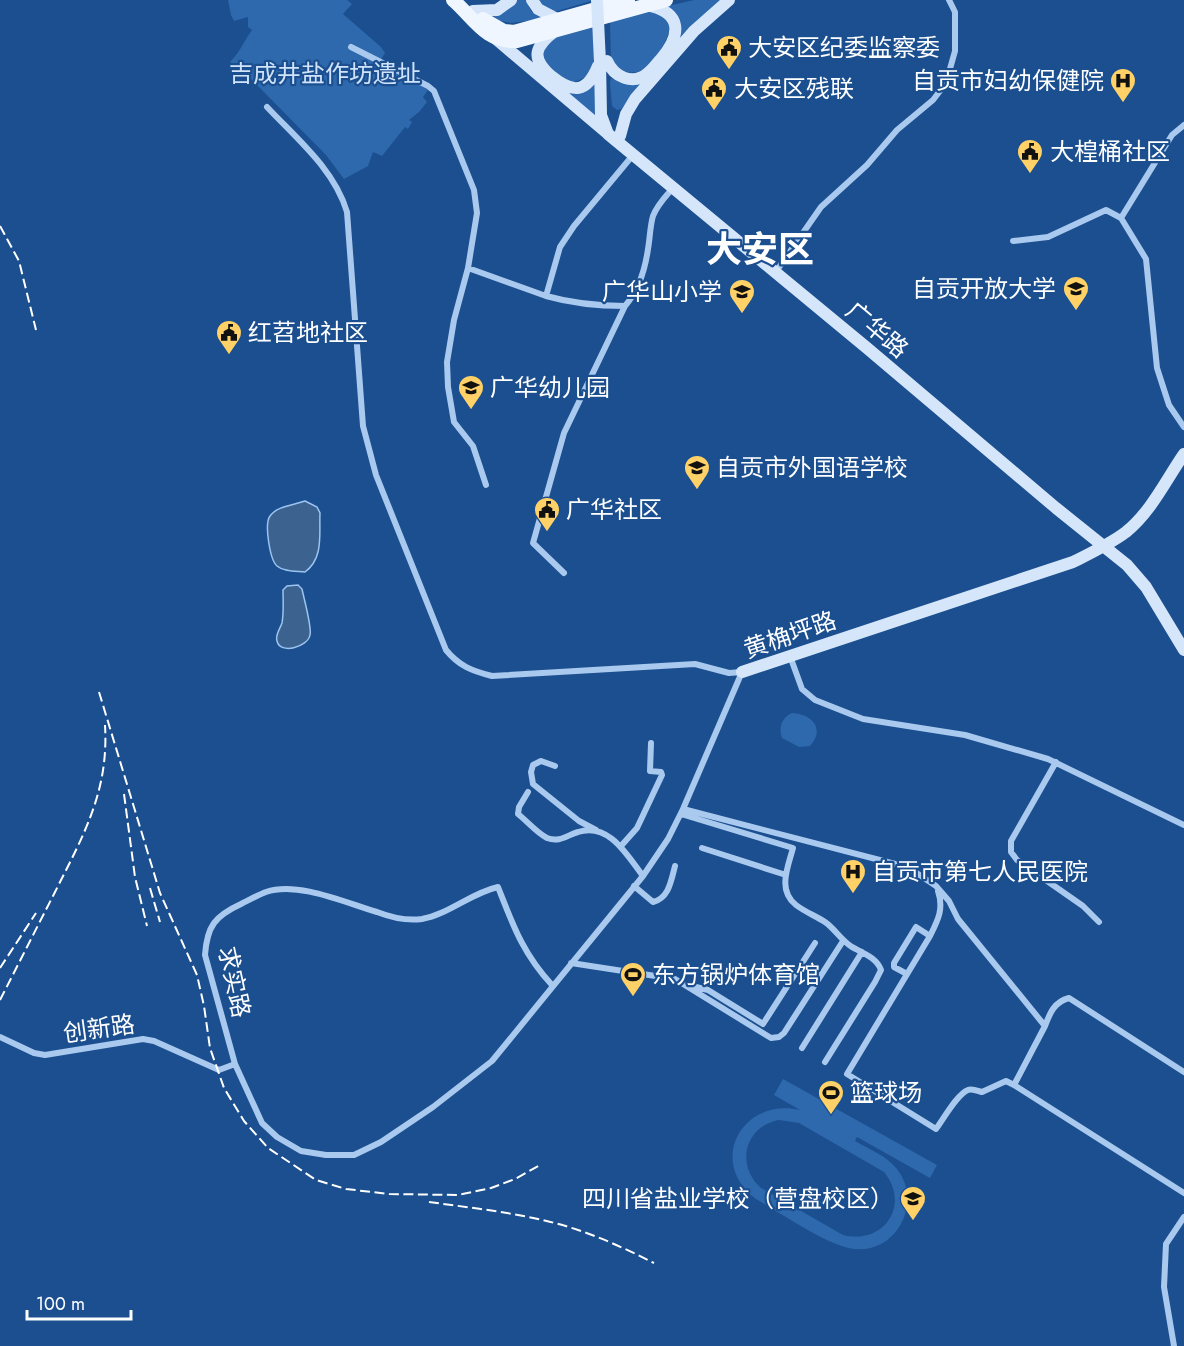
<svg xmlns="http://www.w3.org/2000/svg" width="1184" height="1346" font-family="Jost,'Noto Sans SC',sans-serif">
<rect width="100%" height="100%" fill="#1b4f8f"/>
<path fill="#2e69ad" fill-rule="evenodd" d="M228,0H347L352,4L343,14L381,47L385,53L380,61L382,64L428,90L423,97L427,102L419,112L409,120L412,122L408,129L405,127L382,156L373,152L368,166L344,179L326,155L251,79L230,62C240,52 244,41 252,30L248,27V17L234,21L231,15Z
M515,0H526L531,11L543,19L511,23L496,20L494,17Z
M538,0H591V1L554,12L545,8Z
M694,0H723L679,42L680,36L668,6Z
M653,11L663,14L670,27C664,54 640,92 611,61L610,21Z
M592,28C594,53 601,79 568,83L544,64L543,49L554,37Z
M611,78L623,84L643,83L621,109L617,110L612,106L610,83Z
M596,82L597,118L568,93H576Z
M792,713C811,714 826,728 810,746L799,747L782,738C778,728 782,717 792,713Z
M783,1079L937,1165L930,1178L857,1137L855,1141C869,1149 887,1156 897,1169C923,1202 897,1254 854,1249C830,1247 779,1212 756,1199C707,1163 741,1097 800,1110L774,1095ZM779,1120L799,1123L884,1172C911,1205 884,1245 843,1235L761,1188C735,1165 745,1126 779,1120Z"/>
<path fill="#3c6290" stroke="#9cc4f0" stroke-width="1.5" d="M305,501L317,507L320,513C319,534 324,558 305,572C296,571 284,572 277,566C270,560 264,524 270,516C277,506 294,505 305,501Z
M298,585L302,589C304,599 312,627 310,635C308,647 280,655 277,641C275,635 280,629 282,623C284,612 283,600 283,590L287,586Z"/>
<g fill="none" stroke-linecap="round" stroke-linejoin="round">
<path stroke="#a9c9ee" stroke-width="6" d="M351,47L428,86L434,91L474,190L477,213L468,268L546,296
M267,107C297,139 334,169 347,212L363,426L376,475L446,650C459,666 472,671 492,676L695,664L729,673L742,672L683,809L668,839L643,876L492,1061L433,1107L381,1142L354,1155H326L301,1151L277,1137L262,1123L235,1064L205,955C207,926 215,916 241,904C249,900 258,895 266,892C298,881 346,903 377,912C390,917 408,921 422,919C449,914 471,893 498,887C513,925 523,954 552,985
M633,155L574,226L560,247L546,296C571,303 598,306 625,306C639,290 645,270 648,249C650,238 650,226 653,216C657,205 665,197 672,189
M1121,218L1172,135L1184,125
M1013,241L1048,237L1106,210L1121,218L1146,259L1157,368L1169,405L1184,427
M468,268L454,320L447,362L448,387L454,422L473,446L486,485
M775,273L821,207L867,165L897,130L933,100L946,83L955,51V12L949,0
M564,573L533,543L564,433L625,306
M790,656L802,689L815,700L863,719L965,735L1048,759L1184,825
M1056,762L1011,841V852L1017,860L1083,906L1099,922
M555,766L541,761L533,765L531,772L533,784L579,821L596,830
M528,792L519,807L518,814C527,821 537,833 547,838C560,843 567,835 578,832C609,822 627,855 643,876
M683,809L899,865L915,872L936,886L949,901L958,919L1045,1026L1014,1085L1184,1193
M681,814L793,848C788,867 777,890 796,905C805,912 816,916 825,922C835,929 841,940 852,947C863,953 877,958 881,970L875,982L825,1062
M621,846L637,828L662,775L661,772L650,771L651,743
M702,848L786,875
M634,886L653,902C669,898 671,881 675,866
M938,891C944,909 938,920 930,936L847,1074L936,1129C943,1120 957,1094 968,1090C972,1088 978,1091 982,1092L1006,1081L1014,1085
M571,963L675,979L771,1038L779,1037L784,1033L843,941
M907,974L894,967V963L916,927L930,936
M692,986L708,990L763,1024L815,943
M1045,1026C1050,1013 1054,1002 1069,998L1184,1072
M0,1037L34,1053L45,1055L143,1039L154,1041L219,1070L235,1064
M802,1048L862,952
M1174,1346L1164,1287L1166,1244L1184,1217"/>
<path stroke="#d6e6fa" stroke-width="12" d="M532,0L538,9L557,19
M473,11L497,10L511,0
M555,31C535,46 530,58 551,76C573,94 587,93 598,66
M496,39L607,133
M607,61C614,77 633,86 648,73C653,69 657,63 661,59C682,34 682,12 647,5
M600,62L601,115L608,134L867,348L1056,508L1127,565L1146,587L1184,650
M620,136L626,114L635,99L694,31L729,0
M742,672L1073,562C1091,553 1110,544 1126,532C1151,512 1166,480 1184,454"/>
<path stroke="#f0f6ff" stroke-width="14" d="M453,0C474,18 485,43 517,41L666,0
M483,19L504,31L514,32L628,0"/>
<path stroke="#fff" stroke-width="2" stroke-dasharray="10 4.5" stroke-linecap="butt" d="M0,226L19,261L36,330
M99,692L160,893L197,975L204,1006L210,1048L224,1088L244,1121L268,1148L316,1180L346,1189L389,1194L458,1195L491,1188L515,1179L540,1165
M124,794L135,877L147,926
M150,888L160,922
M0,968L36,913
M0,1000C18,965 36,929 54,894C83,836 109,792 105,725
M429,1202C479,1209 531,1214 578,1230C605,1239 630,1251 654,1263"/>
<path stroke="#d6e6fa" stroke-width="12" d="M597,0L600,62"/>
</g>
<defs>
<symbol id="civic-pin" viewBox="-11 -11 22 30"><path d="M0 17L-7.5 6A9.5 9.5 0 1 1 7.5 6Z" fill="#ffd166" stroke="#1b4f8f"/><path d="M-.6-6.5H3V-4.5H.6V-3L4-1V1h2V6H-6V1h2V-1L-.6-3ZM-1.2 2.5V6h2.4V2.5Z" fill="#111"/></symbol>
<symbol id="hospital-pin" viewBox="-11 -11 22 30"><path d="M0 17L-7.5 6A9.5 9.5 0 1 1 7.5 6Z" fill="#ffd166" stroke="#1b4f8f"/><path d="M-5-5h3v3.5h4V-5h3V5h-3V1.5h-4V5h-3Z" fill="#111"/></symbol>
<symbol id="university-pin" viewBox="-11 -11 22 30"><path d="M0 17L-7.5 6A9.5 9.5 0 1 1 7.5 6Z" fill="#ffd166" stroke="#1b4f8f"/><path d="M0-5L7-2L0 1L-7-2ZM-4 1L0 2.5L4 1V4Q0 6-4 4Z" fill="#111"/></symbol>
<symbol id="school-pin" viewBox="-11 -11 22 30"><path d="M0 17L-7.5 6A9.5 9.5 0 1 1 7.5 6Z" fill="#ffd166" stroke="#1b4f8f"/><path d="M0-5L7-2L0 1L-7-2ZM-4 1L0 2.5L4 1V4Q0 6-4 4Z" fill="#111"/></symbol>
<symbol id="stadium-pin" viewBox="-11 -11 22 30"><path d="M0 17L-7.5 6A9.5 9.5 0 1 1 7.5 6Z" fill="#ffd166" stroke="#1b4f8f"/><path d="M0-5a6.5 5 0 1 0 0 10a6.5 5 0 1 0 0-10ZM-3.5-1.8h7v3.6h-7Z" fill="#111"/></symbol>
</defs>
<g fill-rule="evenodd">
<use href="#civic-pin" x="714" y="33" width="30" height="40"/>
<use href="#hospital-pin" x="1108" y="66" width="30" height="40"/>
<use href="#civic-pin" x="699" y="74" width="30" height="40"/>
<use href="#civic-pin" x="1015" y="137" width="30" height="40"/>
<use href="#university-pin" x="1061" y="274" width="30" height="40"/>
<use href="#school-pin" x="727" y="277" width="30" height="40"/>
<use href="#civic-pin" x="214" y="318" width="30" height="40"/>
<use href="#school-pin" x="456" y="373" width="30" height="40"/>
<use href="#school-pin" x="682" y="453" width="30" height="40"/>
<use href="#civic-pin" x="532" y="495" width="30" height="40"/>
<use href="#hospital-pin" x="838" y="857" width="30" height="40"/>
<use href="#stadium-pin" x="618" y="960" width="30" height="40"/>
<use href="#stadium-pin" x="816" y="1078" width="30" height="40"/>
<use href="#university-pin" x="898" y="1184" width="30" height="40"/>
</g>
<g text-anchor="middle" stroke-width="4.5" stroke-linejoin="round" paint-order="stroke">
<g font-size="24" fill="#fff" stroke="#1b4f8f" text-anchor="start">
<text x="748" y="56">大安区纪委监察委</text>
<text x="1104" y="89" text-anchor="end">自贡市妇幼保健院</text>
<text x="734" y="97">大安区残联</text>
<text x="1050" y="160">大楻桶社区</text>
<text x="1056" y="297" text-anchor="end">自贡开放大学</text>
<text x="722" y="300" text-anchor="end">广华山小学</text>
<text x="248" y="341">红苕地社区</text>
<text x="490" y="396">广华幼儿园</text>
<text x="716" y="476">自贡市外国语学校</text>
<text x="566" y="518">广华社区</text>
<text x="872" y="880">自贡市第七人民医院</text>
<text x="652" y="983">东方锅炉体育馆</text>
<text x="850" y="1101">篮球场</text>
<text x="894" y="1207" text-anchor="end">四川省盐业学校（营盘校区）</text>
</g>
<g font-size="24" fill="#cfe3fa" stroke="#1b4f8f">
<text x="325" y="82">吉成井盐作坊遗址</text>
</g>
<g font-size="24" fill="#fff" stroke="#1b4f8f">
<text transform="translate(877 330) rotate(40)" y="8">广华路</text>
<text transform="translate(790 635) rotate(-19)" y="8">黄桷坪路</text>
<text transform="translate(234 982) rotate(78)" y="8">求实路</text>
<text transform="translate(99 1029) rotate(-8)" y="8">创新路</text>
</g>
<g font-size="36" font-weight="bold" fill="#fff" stroke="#1b4f8f">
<text x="760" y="262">大安区</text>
</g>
</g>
<path d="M27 1310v9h104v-9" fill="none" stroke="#ffffff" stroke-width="3"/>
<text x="36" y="1310" font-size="18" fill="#ffffff" stroke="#1b4f8f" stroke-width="4.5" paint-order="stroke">100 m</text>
</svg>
